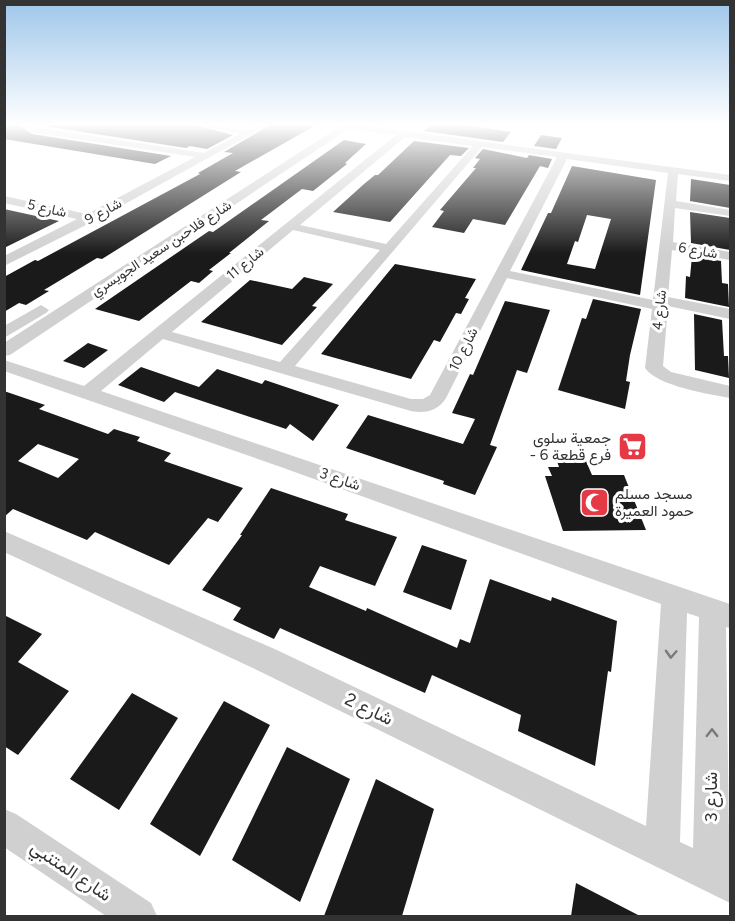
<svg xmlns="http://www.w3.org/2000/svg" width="735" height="921" font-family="Figtree,Vazirmatn,sans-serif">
<rect width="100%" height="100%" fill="#fff"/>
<path fill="#1a1a1a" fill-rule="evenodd" d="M4,125H19L32,134L171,156L155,164L4,139Z
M38,125H195L233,135L207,149L190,146L186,148Z
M270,125H316L235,171L241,172L102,259L97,258L44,290L49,291L26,305L19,303L4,312V277L35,260L38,261L200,174L198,173L233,153L224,152Z
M431,125H465L511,132L503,142L424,131Z
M541,135L562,138L556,149L534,146Z
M344,140L366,144L345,163L347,164L313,191L302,189L261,220L269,221L229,253H231L209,270L213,271L199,283L191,281L139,321L95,309L209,231L213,232Z
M414,141L469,148L461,156L450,155L390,222L333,212L364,184L375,175H378Z
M483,149L527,158L529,155L552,159L548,168L540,166L505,225L473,219L464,233L432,227L444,211L440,210L476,168H473L480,159L475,158Z
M572,166L656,180L640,295L521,270L548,213H551ZM587,215L611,219L595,269L567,264L575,241L578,242Z
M691,179L730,185V208L690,201Z
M4,209L59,221L4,248Z
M690,212L730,218V250L691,243Z
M692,256L721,261L722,283L728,284L729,307L685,298L686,276L690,277Z
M395,264L476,279L465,298L469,299L461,314L456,313L440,342L434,340L411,379L321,354Z
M304,277L333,284L312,306L317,307L282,345L201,322L250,280L292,289Z
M593,299L641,309L630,355L626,381L630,382L625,409L558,390L582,318L586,319Z
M505,301L550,310L527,373L517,370L490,445L497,447L475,495L443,484L444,481L346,448L368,415L463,444L475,419L452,413L470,374L473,375Z
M694,314L722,320L724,356H728L729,378L695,370Z
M88,343L108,350L84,368L63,361Z
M141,367L199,387L217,369L262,384L265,380L339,405L313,441L290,424L286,429L175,392L164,402L118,385Z
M4,391L45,405L39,409L108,434L114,429L140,437L137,441L171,453L164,461L243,488L218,522L208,518L169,565L95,532L87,540L13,509L4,517ZM38,444L79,459L58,478L18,461Z
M557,461H586L592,475H624L646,530L563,531L545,476H552L548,467H559Z
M271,488L348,514L345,520L397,537L375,586L320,566L309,587L366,611L367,608L457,648L460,639L470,643L490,579L551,601L552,597L617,621L611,672L608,671L595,766L518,731L521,715L432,675L425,693L280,628L274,639L233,620L241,608L202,590L242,535H240Z
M422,545L467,560L451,610L403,592Z
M4,615L42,634L18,662L69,691L18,755L4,746Z
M132,693L178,718L119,810L70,779Z
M224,701L270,725L200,856L150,824Z
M287,747L350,779L300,902L232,860Z
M376,779L434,809L402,916H324Z
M576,883L640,916H571Z"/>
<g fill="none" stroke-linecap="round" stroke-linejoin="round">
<path fill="#d0d0d0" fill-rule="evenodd" d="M21,125L204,153L240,134L197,125C213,125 229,129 245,130C252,130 260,125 268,125L94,221L4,266V256L77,219L4,203V196L87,214L195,157L32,132Z
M342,125H361L730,175V181L678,174L676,201L730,210V216L675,208L673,242L730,252V260L672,250L668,297L730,309V319L668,306L663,366L671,372L730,386V398C709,394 657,386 645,368L652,309L507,278L446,398C438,411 425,414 411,411L163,339L101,391L730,604V628L726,627L730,903L259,671L4,552V531L279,651L646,826L661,604L278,466L4,371V360L84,386L396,135L348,129L10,355L4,356V343ZM405,137L473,146L386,244L300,225ZM482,147L557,157L430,395L423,399H411L295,366ZM567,159L668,173L653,300L510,271ZM293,230L380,250L280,362L172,332ZM687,613L699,617L693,848L680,842Z
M41,305L49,310L46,313L4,338V326Z
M4,809L16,814L151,903L157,916H106L4,847Z"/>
</g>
<defs><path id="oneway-chevron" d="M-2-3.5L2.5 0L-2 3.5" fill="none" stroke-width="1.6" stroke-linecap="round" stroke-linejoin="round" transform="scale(1.5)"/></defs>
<g stroke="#7a7a7a">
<use href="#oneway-chevron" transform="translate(671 654) rotate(93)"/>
<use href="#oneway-chevron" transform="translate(712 733) rotate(-90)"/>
</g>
<linearGradient id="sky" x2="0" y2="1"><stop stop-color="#9ec6ea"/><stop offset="0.49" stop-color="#fff"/><stop offset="1" stop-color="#fff" stop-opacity="0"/></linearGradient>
<rect width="735" height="254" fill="url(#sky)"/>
<defs>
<symbol id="supermarket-square" viewBox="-11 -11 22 22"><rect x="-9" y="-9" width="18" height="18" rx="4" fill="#e63946" stroke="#fff"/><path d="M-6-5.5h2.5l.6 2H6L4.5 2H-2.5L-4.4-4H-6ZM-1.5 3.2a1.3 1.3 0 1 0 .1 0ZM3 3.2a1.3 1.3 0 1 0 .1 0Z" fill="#fff"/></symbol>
<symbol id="mosque-square" viewBox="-11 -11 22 22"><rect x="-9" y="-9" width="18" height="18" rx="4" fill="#e63946" stroke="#fff"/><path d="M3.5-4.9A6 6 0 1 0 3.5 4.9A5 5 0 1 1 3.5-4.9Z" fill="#fff"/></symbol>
</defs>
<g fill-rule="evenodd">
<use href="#supermarket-square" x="616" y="430" width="33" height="33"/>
<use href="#mosque-square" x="578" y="486" width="33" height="33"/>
</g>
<g text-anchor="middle" stroke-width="6" stroke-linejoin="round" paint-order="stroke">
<g font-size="14" fill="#333" stroke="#fff">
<text transform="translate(47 208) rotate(13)" y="5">شارع 5</text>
<text transform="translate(103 211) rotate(-28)" y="5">شارع 9</text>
<text transform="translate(161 248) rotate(-33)" y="5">شارع فلاحبن سعيد الجويسري</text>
<text transform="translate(698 250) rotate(10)" y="5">شارع 6</text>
<text transform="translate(245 263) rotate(-39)" y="5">شارع 11</text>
<text transform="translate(659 310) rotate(-84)" y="5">شارع 4</text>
<text transform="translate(463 349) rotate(-63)" y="5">شارع 10</text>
</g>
<g font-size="15" fill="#333" stroke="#fff" text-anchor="end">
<text x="611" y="443">جمعية سلوى<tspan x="611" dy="17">- فرع قطعة 6</tspan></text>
<text x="615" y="499" text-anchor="start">مسجد مسلم<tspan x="615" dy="17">حمود العميرة</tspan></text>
</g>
<g font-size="15" fill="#333" stroke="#fff">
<text transform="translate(340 479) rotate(19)" y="5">شارع 3</text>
</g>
<g font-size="18" fill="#333" stroke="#fff">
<text transform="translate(369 709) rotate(26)" y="6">شارع 2</text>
<text transform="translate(711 797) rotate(-90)" y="6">شارع 3</text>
<text transform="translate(71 871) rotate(34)" y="6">شارع المتنبي</text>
</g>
</g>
<rect width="735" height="921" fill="none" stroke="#333333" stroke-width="12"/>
</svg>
